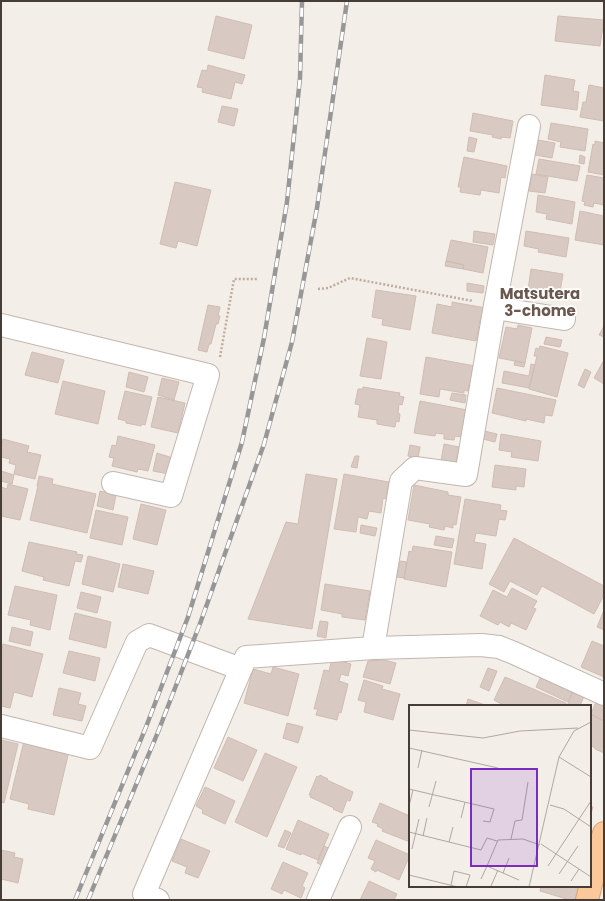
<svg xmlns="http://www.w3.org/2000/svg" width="605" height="901" font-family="Poppins,sans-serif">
<rect width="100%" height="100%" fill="#f4eee9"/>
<path fill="#d8cac2" stroke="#d0bdb2" d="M216,16L252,25L244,59L208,50Z
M558,16L604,20L600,46L555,41Z
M208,65L245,75L242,84L235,82L231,99L202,92L203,88L197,87L202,70L207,71Z
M545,75L575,80L573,91L579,92L577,110L541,105Z
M589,85L604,88V121L580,117L583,102H586Z
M222,106L238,109L234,126L218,122Z
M473,113L513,121L510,138L502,137L501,139L492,137L493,135L470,131Z
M551,123L588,129L585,151L560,147L561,142L548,139Z
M469,137L477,139L474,152L467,151Z
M538,140L555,143L552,158L535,155Z
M595,141L604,143V175L588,172L593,144L595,145Z
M580,155L585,157L584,164L579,163Z
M464,157L507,166L505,178L501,177L499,193L481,190L480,195L460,192L461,187H458Z
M539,159L580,166L577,181L536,174Z
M532,174L548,177L545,193L529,191Z
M587,175L604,178V205L594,203L593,207L584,205L585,202L582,201Z
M175,182L211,190L197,246L178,241L176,248L160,244Z
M538,195L575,202L572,224L546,219L547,214L536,212Z
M580,211L604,216V245L575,240Z
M474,231L495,234L493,245L473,242Z
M526,231L569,238L566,257L538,252L539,249L524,246Z
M451,240L488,247L483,273L463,269L464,265L446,261Z
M446,261L464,265L463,269L445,266Z
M531,269L563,274L559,298L547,296V293L528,290Z
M467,283L484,286L483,293L467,291Z
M376,290L416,296L410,330L382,325L383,319L372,317Z
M452,302L486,308L484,320H480L476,341L432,333L437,304L452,307Z
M208,305L220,307L218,316H220L218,324H216L211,344H209L207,352L198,350Z
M518,325L532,328L525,363L499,358L506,327L517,329Z
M604,326V337L599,335Z
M546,337L562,340L560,347L544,344Z
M367,338L387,342L381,379L360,376Z
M540,346L568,353L557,397L529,389L537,356H534L536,348L539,349Z
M32,352L64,360L58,383L25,375Z
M426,357L475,366L471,385L469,384L468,391L464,390V393L440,389L439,397L420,394Z
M604,360V384L594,378Z
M515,361L525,363L524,367L514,365Z
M531,364L535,365L529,388L502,383L504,371L529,376Z
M585,369L591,372L584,388L578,385Z
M129,372L148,377L144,392L126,387Z
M162,378L179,382L174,400L158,395Z
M63,381L105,391L98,424L55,414Z
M363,387L400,393L399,396L404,397L402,405L399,404L398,413L400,414L399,422L396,421L395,427L377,424V420L358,417L360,405L355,404L358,389H363Z
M497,388L556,400L552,416L545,415L544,423L526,419V421L492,413Z
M125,391L152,397L145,425L142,424L141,426L126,423V421L118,419Z
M452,393L466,395L465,403L450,400Z
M158,397L185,403L178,433L151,427Z
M420,401L467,410L462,437L455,436L454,440L444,439V434L436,433L435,436L414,433Z
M484,431L497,434L495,442L483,439Z
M501,434L541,441L538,461L511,457L512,452L499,450Z
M118,436L155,445L148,471L138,469L137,472L112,466L114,458L109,457L112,445L116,446Z
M3,439L29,446L27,452L41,455L35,479L14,474L16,465L9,463L10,459L1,457V449Z
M444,444L459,447L456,463L441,461Z
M410,445L420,447L418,458L408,456Z
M157,453L173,458L169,474L153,471Z
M355,456H359L357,468L351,467Z
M495,465L526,469L524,487L516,486V490L492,487Z
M1,471L14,475L12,484L1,481Z
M306,474L337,479L312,629L248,619L286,522L298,524Z
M344,474L389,482L386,499L383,498L381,513L369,511L367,519L358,517L356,532L334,529Z
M39,476L53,479L52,484L96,494L87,533L30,520L38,486H37Z
M8,484L28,489L20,520L1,516V487L7,489Z
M414,485L448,492V495L461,497L456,525L453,524V528L445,526L444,530L429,527L430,524L408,520Z
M100,491L116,495L113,510L97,506Z
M465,499L501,505L500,510L507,511L505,520L499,519L496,536L476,533L474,542L486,544L482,569L454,564Z
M141,504L166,510L157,545L133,539Z
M96,510L128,517L122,545L90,538Z
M361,525L377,528L375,536L360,533Z
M436,536L454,539L452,548L434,545Z
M514,538L604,586V595L594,614L542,586L537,595L510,581L504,592L489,584Z
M29,542L77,552L76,554L83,555L81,562L75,561L69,586L43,580L44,577L22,571Z
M413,546L452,552L446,587L404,579L409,551L412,552Z
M88,556L120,564L113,592L82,584Z
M400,561L407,562L404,578L397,577Z
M123,564L154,571L148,594L118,587Z
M325,584L370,591L365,620L342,617V614L321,610Z
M15,586L57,595L50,630L30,625L31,620L8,615Z
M512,588L537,601L533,608L536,609L526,630L511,623L509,627L500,622L498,625L480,616L493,590L507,597Z
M81,592L101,597L97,613L77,608Z
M604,610V630L597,627Z
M75,613L111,622L106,648L69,639Z
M320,621L328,622L326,638L317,636Z
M12,627L33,632L30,646L9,641Z
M592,641L604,646V677L581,667Z
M3,644L43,654L32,697L14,692L10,708L1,706V652Z
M69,651L100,658L95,681L63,673Z
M332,659L351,664L348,676L341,674L339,681L348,684L341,713L339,712L337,720L316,715L318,709H314L324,670L329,671Z
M384,660L396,663L390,684L363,677L368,661Z
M273,667L299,674L288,716L244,703L253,669L271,674Z
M488,668L497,671L489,691L480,687Z
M541,676L573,691L568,702L536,687Z
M505,677L566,703L565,706H503V705L494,700Z
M364,680L383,686L382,689L400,694L393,720L364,712L366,702L358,700Z
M59,688L81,693L78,704L86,706L82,721L53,715Z
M573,691L584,696L580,706H567Z
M468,699L488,706H466Z
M596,702L604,705V721L591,714Z
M590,714L604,721V753L595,749V748L590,745Z
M287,723L303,727L298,743L283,738Z
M228,737L257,750L243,781L214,768Z
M1,740L18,744L4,803L1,802Z
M24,741L69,751L54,815L28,809L29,804L10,799Z
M265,753L297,767L267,837L235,822Z
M320,775L328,779L327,780L353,792L350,801L347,800L342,813L333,809L334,808L310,797L311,795H309L317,776L319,777Z
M205,787L235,801L225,824L202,813L203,810L196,806Z
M380,803L410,816V842L382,831L383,829L377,826L378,824L372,822Z
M590,806L593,807L590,817Z
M298,820L329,834L318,860L301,853V855L286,849Z
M285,830L291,833L284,848L278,846Z
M181,839L210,851L198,878L185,873L187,867L172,861Z
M376,840L410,855L399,880L377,870L376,872L371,869L375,861L368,858Z
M324,846L338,852L331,869L317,863Z
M1,850L15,853L14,857L23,859L18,883L1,879Z
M283,862L308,873L302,886L305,888L301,898L284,890L282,894L271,889Z
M369,881L397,894L394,900H360Z
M541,886H579L575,900H570L540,891Z"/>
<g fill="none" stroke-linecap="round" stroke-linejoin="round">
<defs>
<path id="minor" d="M495,308L564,319
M1,325L208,375L171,496L113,483
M373,648L401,481L415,468L466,475L495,305L529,126
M1,726L90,748L137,642L149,635L241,669
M158,900L144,894L246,657L373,648L481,645L499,647L514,653L604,694
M318,900L350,827"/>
<path id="primary" d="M587,900L604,833"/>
</defs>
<use href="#minor" stroke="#c2b6af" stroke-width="24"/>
<use href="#primary" stroke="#e0a06b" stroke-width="24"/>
<path stroke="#c0ab9d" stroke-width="2.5" stroke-dasharray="2 2" stroke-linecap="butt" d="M318,289L328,288L350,278L473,301
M220,357L234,279H257"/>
<use href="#minor" stroke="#fff" stroke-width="22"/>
<use href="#primary" stroke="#fac89b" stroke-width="22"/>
<defs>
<path id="rail" d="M75,900L146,727L188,617L242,442L264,338L287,202L300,78L302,1
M88,900L158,732L201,621L264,444L292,342L317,208L347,1"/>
</defs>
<use href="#rail" stroke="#979797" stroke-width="4.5"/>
<use href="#rail" stroke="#fff" stroke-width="3" stroke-dasharray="9" stroke-linecap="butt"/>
</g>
<g text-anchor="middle" stroke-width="3.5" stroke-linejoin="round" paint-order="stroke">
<g font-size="15" font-weight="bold" fill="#6a584f" stroke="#fff">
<text x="540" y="299">Matsutera<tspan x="540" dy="17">3-chome</tspan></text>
</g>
</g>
<g transform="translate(409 705)">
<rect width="182" height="182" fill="#f4eee9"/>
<path fill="none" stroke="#afa7a2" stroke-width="1" d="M0,25L74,33L111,26L169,23M0,43L89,63M150,52L182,72M9,63L13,45M0,84L85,104L81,117L74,116M141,100L155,104L182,122M0,101L4,85M20,102L27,76M52,113L56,97M0,127L72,145L78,133L88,136M14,131L18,113M102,134L106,116L113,115L119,77M40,137L44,122M132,139L182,172M3,144L10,114M139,161L182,96M94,168L100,153M150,169L169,141M0,170L49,182M72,174L78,161M110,175L78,161L89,135L114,134L131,140M162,176L170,164M42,180L45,166L61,170L57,182M82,181L89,165M120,182L150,52L165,26L182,17"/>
<path fill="#7b2cbf" fill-opacity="0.15" stroke="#7b2cbf" stroke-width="2" d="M62,64H128V161H62Z"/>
<rect width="182" height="182" fill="none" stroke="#473d37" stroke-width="2"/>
</g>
<rect width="605" height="901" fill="none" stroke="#473d37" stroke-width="4"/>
</svg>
